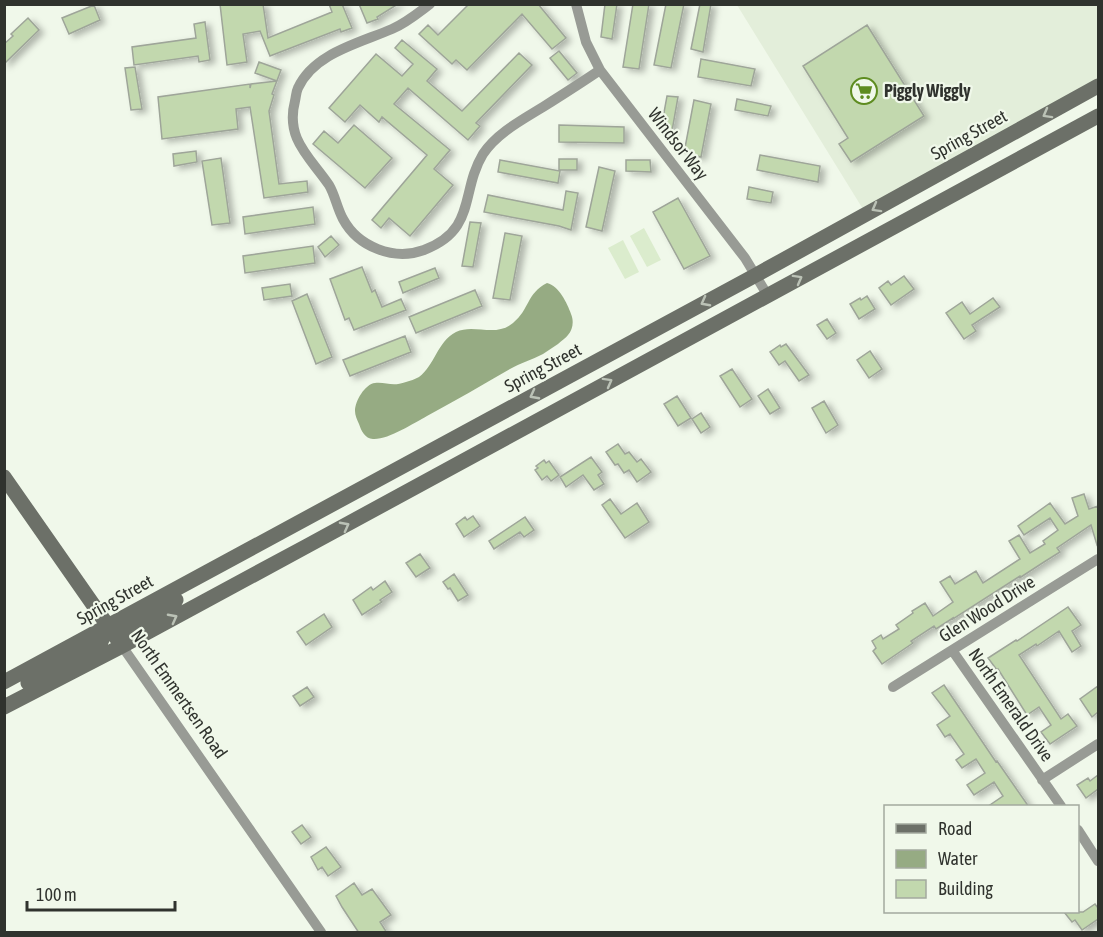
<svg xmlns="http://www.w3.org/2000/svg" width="1103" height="937" font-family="'Asap Condensed',sans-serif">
<defs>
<filter id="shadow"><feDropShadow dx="5" dy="3" stdDeviation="3" flood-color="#0004"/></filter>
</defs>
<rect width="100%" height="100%" fill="#f0f8ea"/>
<path fill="#e3eeda" d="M737,5H1098V86L866,214Z"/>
<path fill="#dbeccd" d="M644,228L661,260L647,267L630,236Z
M623,240L639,272L625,279L608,248Z"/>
<path fill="#96ab83" d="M547,283C559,286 567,303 571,314C574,321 573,329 568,335C566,338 561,341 558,344C553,347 548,351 543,354C532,360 520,363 510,369C482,385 455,401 427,416C414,423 388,440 373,439C365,439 361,430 359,424C357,420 355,415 355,411C355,401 365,384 375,383C387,382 392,387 406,382C410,381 415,379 419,377C435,365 437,342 456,332C474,323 495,338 513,323C530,309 526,294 547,283Z"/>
<path fill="#c2d8ae" stroke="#9ea599" stroke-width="1.5" filter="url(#shadow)" d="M220,4H263L268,38L332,12L329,4H342L352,28L341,32L340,29L270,56L260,31L243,34L247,62L227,65Z
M359,4H398L377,17L378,19L367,23Z
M469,4H538L566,38L552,49L522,14L467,70L456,60L452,64L419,34L428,25L438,35Z
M605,4H617L612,39L601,37Z
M633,4H649L639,69L623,67Z
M666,4H684L671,68L654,65Z
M700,4H711L703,52L691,49Z
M94,5L100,20L69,34L62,18Z
M28,18L39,30L4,64V44L13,36L11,34Z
M205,22L210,60L199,62L198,56L134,65L132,47L196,38L194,24Z
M867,25L924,116L851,162L839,144L848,138L803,66Z
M402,40L437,69L427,81L462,111L519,53L532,65L476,123L480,126L468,140L408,88L394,104L450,150L434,169L453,185L410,236L389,218L381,228L372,220L427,155L382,117L379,122L360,105L345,122L329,108L376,54L402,76L413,64L395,48Z
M559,51L577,73L568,80L550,58Z
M701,59L755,69L751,86L698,77Z
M259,62L281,70L272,94L274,95L269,111L279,184L307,181L308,192L264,198L250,107L236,109L238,129L162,139L158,97L250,84V88L251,84L277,81L255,73Z
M135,67L142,109L131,110L125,68Z
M667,96L678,97L672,131L661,129Z
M737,99L771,106L768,116L735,110Z
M694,100L711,104L701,157L684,153Z
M354,125L392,158L365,188L313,144L324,131L338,143Z
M559,125L624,127V143L559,142Z
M196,151L197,162L174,166L173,154Z
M760,155L820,166L818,182L757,170Z
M221,158L230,223L212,225L202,161Z
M559,159H577V170H559Z
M500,160L560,171L558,183L498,172Z
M626,160H650L651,172L626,171Z
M599,167L615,171L602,231L586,227Z
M749,187L773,192L771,203L747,199Z
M566,191L578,193L571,230L559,226L484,212L488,195L563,210Z
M678,198L710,256L684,269L653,212Z
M313,207L315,224L245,234L243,217Z
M470,222L481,223L473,267L462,266Z
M505,233L522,236L510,300L493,298Z
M331,236L339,245L325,257L318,247Z
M313,246L315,263L245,273L243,256Z
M362,267L372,292L375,290L382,307L401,299L406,310L354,330L349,318L345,320L330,279Z
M435,268L439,278L403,293L399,282Z
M904,276L914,289L891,305L879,288L888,281L891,285Z
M290,284L292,296L264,300L262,288Z
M475,290L482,306L416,333L409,317Z
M307,294L332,357L316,364L292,301Z
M867,296L875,309L859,319L850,304L860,298L861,300Z
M993,298L1000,307L972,325L976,331L964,339L946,313L962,302L970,314Z
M827,319L836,333L827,339L817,325Z
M405,336L411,352L350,376L343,360Z
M786,344L809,375L799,381L785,361L779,365L770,352L780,345L781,347Z
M870,351L882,369L869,378L857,360Z
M732,369L752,399L740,407L720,376Z
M768,389L780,408L770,414L758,396Z
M677,396L691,418L678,426L664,404Z
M824,401L838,425L826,433L812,408Z
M701,413L710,427L701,433L692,419Z
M618,444L625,454L629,452L637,462L641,459L651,472L637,482L629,470L624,473L618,464L615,465L606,452Z
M591,457L602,472L598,475L604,484L594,490L583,475L566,487L560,477Z
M544,460L546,463L549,461L559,475L551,481L547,476L542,480L535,470L538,468L536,466Z
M1084,494L1089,509L1098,506V544L1097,545L1091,525L1057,548L1060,552L1044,562L1021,577L1020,576L953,619V618L936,629L934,626L911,641L913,643L882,664L873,651L876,648L872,641L881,635L883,639L899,629L896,625L913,613L912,611L925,603L933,616L953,602L940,582L950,576L955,584L976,571L983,583L1020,559L1009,541L1019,535L1030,553L1045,544L1043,541L1058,530L1050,518L1024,535L1018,526L1050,503L1065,524L1078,516L1072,498Z
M610,499L621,514L637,503L649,522L625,538L602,505Z
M473,516L480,526L464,537L456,524L465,517L467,520Z
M525,517L534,530L524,537L520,532L494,549L489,541Z
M420,554L430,568L416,577L406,563Z
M454,574L468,595L458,601L450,588L448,589L443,582Z
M385,581L392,592L380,600L382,602L362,615L353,600L371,587L373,590Z
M1068,607L1081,625L1072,631L1081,646L1072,652L1059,631L1037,646L1036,644L1019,655L1061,719L1068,714L1077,726L1050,744L1041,732L1051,725L1039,707L1027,715L998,669L997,670L988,658L1016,640L1017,641Z
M324,614L332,627L306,645L297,632Z
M944,685L996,762L997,761L1029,807H987L1003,796L994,782L974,795L967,785L985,773L976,759L962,768L956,760L964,754L950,734L945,737L937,725L950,716L932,693Z
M1098,686V712L1092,717L1080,699Z
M307,687L314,697L300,706L293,696Z
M1098,775V789L1086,798L1077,785L1088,778L1090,781Z
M302,825L311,837L301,844L292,832Z
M326,847L341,867L328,876L322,867L318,870L311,857Z
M354,883L362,895L372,889L391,915L380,922L387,933H359L342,907L336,896Z
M1095,904L1098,908V919L1082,930L1075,920L1072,922L1064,912H1083Z"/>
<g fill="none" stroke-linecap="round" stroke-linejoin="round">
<path stroke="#989b95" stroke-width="10" d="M430,4C418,13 406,23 392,29C360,43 314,53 298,88C296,92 296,97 295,101C285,139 310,157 329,185C335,195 337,208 343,219C358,247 394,261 424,250C477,230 460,192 483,154C497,133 522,120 543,107C562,95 581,83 600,70
M576,4L586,42L600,70L745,258L768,296
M122,646L321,932
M952,650L1061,806
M893,687L1098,559
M1042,780L1098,744
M1078,830L1098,861"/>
<path stroke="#6c7068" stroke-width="15" d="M4,477L122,646
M122,646L123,635L132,625L176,600
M4,682L756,275L1098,86
M28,683L100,644L108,626
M4,707L122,646L307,546L1098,116"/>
</g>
<defs><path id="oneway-chevron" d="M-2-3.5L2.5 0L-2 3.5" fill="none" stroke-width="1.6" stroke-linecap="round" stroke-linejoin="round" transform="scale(1.5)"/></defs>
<g stroke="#bbc2b6">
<use href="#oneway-chevron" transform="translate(1047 114) rotate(151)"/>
<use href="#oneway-chevron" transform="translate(876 208) rotate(151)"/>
<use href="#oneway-chevron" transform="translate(798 279) rotate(-29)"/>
<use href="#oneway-chevron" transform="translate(705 302) rotate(152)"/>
<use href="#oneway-chevron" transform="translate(608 382) rotate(-29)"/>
<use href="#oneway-chevron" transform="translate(534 395) rotate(152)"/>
<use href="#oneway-chevron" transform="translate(345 526) rotate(-28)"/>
<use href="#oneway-chevron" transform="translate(173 618) rotate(-28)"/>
</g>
<defs>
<symbol id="supermarket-ring" viewBox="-11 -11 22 22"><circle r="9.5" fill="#f0f8ea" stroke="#5e8c20" stroke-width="1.5"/><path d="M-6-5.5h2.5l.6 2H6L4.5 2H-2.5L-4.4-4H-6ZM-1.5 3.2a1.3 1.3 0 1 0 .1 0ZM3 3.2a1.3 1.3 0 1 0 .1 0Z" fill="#5e8c20"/></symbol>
</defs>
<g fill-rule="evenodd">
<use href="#supermarket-ring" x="849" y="76" width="30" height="30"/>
</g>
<g text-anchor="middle" stroke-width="4.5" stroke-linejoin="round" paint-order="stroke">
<g font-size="18" font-weight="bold" fill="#30332e" stroke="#f0f8ea" text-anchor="start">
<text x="884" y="97">Piggly Wiggly</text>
</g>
<g font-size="18" fill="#30332e" stroke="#f0f8ea">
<text transform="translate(969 135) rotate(-29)" y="6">Spring Street</text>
<text transform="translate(678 144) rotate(52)" y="6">Windsor Way</text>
<text transform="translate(543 368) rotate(-28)" y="6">Spring Street</text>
<text transform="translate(115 600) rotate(-29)" y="6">Spring Street</text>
<text transform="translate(987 609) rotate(-32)" y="6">Glen Wood Drive</text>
<text transform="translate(179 694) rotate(55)" y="6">North Emmertsen Road</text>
<text transform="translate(1011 705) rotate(55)" y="6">North Emerald Drive</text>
</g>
</g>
<rect width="1103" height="937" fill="none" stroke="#30332e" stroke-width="12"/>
<rect x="884" y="805" width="195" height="108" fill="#f0f8ea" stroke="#a3a99f" stroke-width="1.5"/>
<rect x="896" y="824" width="30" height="9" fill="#6c7068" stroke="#a3a99f" stroke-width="1.5"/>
<text x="938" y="835" font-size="18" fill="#30332e">Road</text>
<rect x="896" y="850" width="30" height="18" fill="#96ab83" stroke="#a3a99f" stroke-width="1.5"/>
<text x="938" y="865" font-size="18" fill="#30332e">Water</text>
<rect x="896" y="880" width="30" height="18" fill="#c2d8ae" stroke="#a3a99f" stroke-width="1.5"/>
<text x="938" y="895" font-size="18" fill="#30332e">Building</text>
<path d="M27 901v9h148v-9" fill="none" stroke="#30332e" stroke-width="3"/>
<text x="36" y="901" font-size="18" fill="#30332e" stroke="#f0f8ea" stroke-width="4.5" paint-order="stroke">100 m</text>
</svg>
